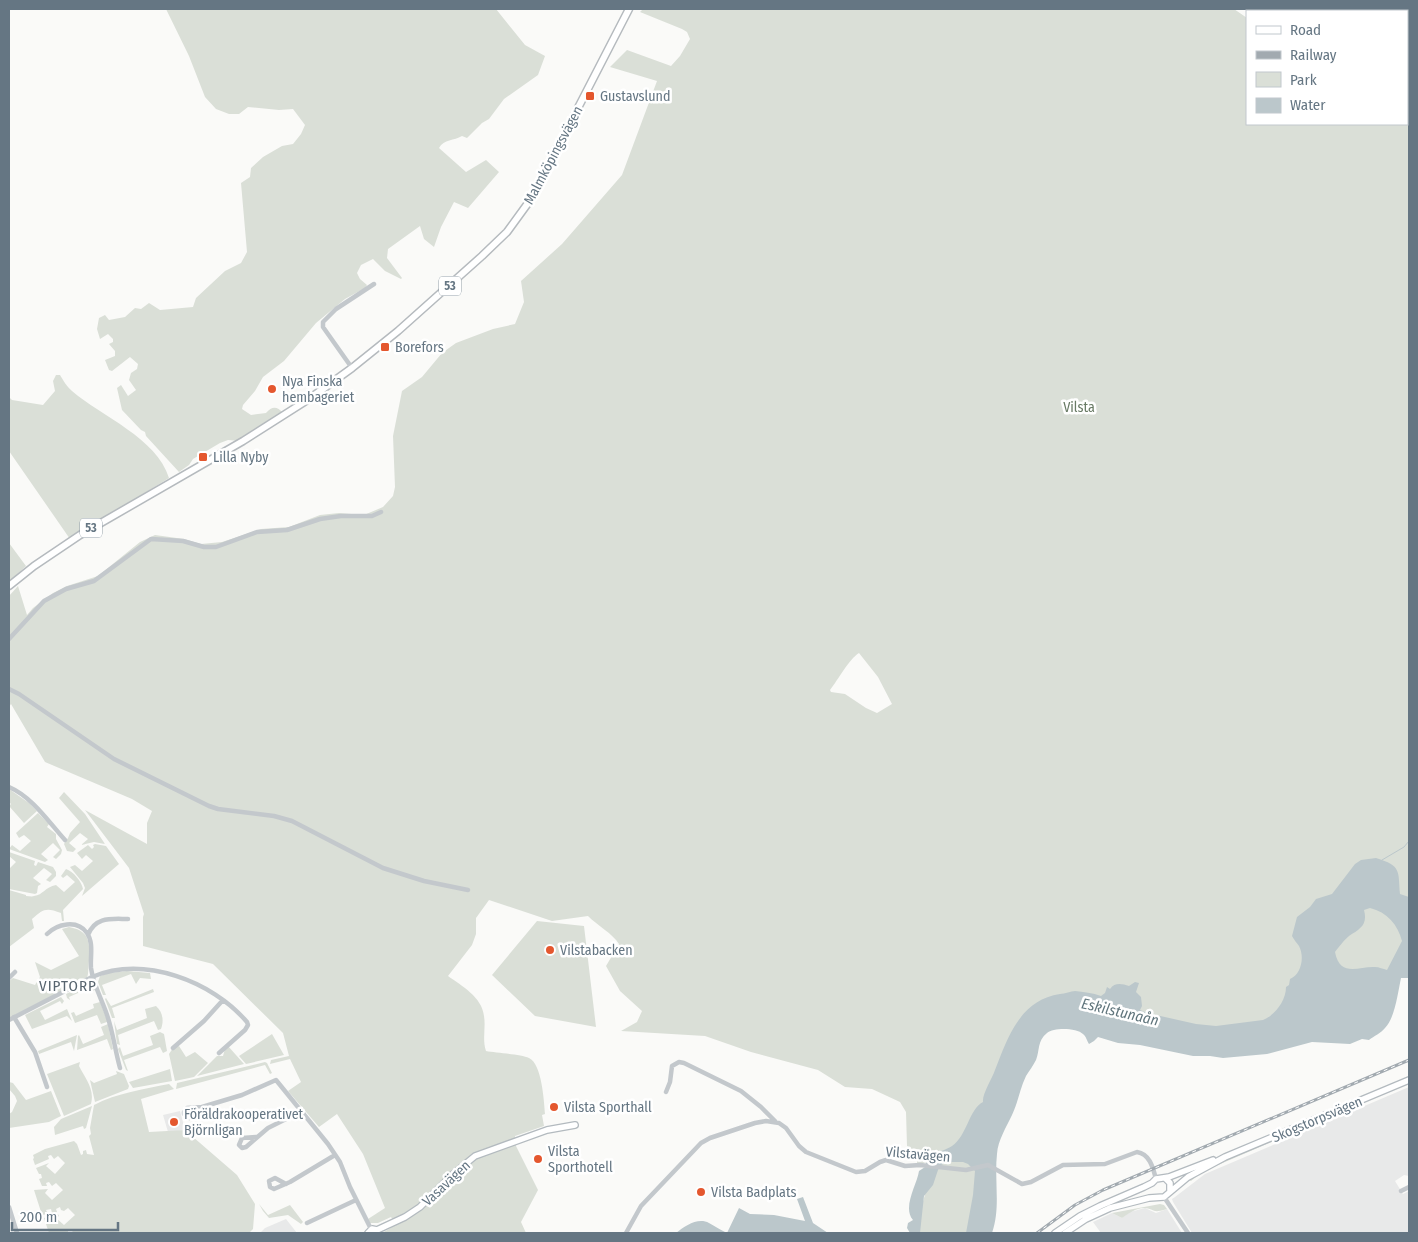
<svg xmlns="http://www.w3.org/2000/svg" width="1418" height="1242" font-family="'Fira Sans Condensed',sans-serif">
<rect width="100%" height="100%" fill="#fafaf8"/>
<path fill="#e8e9e9" d="M1409,1087V1176L1404,1175L1395,1181L1403,1194L1409,1191V1233H1192L1173,1202L1172,1199L1175,1197L1205,1174Z
M180,1111L185,1130L168,1132L163,1115Z
M1145,1208L1156,1213L1167,1209L1182,1233H1101L1093,1222L1112,1213L1122,1218L1130,1212Z
M286,1219L297,1233H260L265,1228Z"/>
<path fill="#dadfd7" fill-rule="evenodd" d="M166,9H496L525,45L545,56L538,75L504,99L489,119L482,123L467,138L462,136C454,141 444,139 439,148L466,172L486,160L499,172L468,208L454,202L441,227L434,247L424,239L420,226L388,249L387,258L402,278L401,279L385,271L373,259L361,265L357,273L360,279L367,285L365,288L345,299L316,323L284,361L263,377L255,391L243,405L242,409L251,415L266,413C272,406 277,406 283,413L239,441L228,440L220,443L193,459L189,465L179,472L146,436L145,432L141,430L122,410L117,388L121,385L128,396L136,390L129,380L131,373L137,369L138,364L130,357L112,371L109,370L105,360L115,356V351L109,344L113,342V339L108,334L100,339L97,329L99,318L105,315L109,320L125,317L135,308L141,309L149,303L160,310L193,307L196,298L225,271L241,263L247,252L241,183L250,177L251,168L263,157L282,146L293,144L301,134L305,125L293,109L279,110L248,107L239,114H229L216,109L205,97L189,56Z
M643,9H1234L1247,18V124H1407V11H1268V9H1409V969L1243,1039L1053,1002L1022,1035L975,1233H914L934,1163H917V1156L907,1146L906,1112L900,1102L872,1089L845,1087L818,1070L751,1052L705,1036L621,1031L637,1022L642,1011L620,991L606,966L619,944C613,934 597,925 588,916L552,921L489,900L476,918V934L472,945L448,976C462,986 482,997 484,1016C486,1028 482,1039 486,1051C496,1053 521,1054 529,1058C542,1064 544,1101 545,1114L542,1115L544,1126L515,1136L516,1146L538,1190L521,1222L526,1233H382L396,1225L391,1217L378,1223H370L368,1219L385,1208L363,1154L337,1114L319,1127L288,1091L301,1082L290,1059L270,1064L271,1060L289,1056L283,1033L213,964L143,946V917L144,914L129,868L85,810L147,844V823L152,811L132,799L45,762L11,704L9,707V596L18,586L27,615L33,608L53,593L67,586L98,576L140,542L155,535L184,539L201,544L222,542L261,529L289,527L320,515L339,513L364,515L383,507L393,496L395,487L393,436L402,391L422,377L442,353L456,343L493,329L515,324L524,302L521,281L562,244L622,175L657,81L610,67L627,50L671,66L680,56L690,39L687,32L682,29L640,12ZM859,653L878,677L892,704L877,713L866,708L845,694L831,692L830,690C838,680 849,659 859,653Z
M56,375H60C63,380 67,387 72,391C101,416 157,438 169,478L70,539L9,451V397L12,400L43,405L55,391L53,381Z
M9,543L26,566L9,582Z
M9,789L29,803L37,811L24,823L9,806L11,804L9,802Z
M64,792L85,814L105,844L94,842L81,845L88,839L80,833L69,843L76,849L73,852L67,851L64,844L68,838L70,833L80,822L59,798Z
M38,813L49,824L47,827L56,834V839L62,850L61,854L56,859L53,857L60,850L53,843L41,854L48,860L45,862L9,849L12,845L20,851L31,841L24,835L19,838L16,833Z
M95,844L106,846L119,864L82,896L85,888L83,883L70,867L75,865L82,871L93,861L86,855L82,859L77,853L88,845L92,849L94,847L93,845Z
M9,852L35,861L34,865L36,866L38,862L53,867L56,872V876L50,882L46,880L52,874L44,868L33,878L41,884L38,886L37,893L35,894L9,889V869L16,862L9,856Z
M66,869C73,871 82,882 83,889L63,910L64,921H62L61,913C46,907 43,909 32,919L34,928L9,947V890L26,895V896C29,896 32,897 34,896C43,895 45,887 56,885L64,892L75,882L67,875L63,878L61,876Z
M537,921L584,926L596,1027L535,1016L492,975Z
M69,927C90,931 90,942 89,961C88,967 89,972 87,978L9,1018V981L13,978L35,985L40,977L35,962L51,970L79,956L62,929Z
M127,971L150,973L151,979L140,978L136,984L131,974L102,985L106,995H103L98,982L100,976L109,973Z
M89,983H92L95,990L89,992L87,989L69,997L70,1000L67,998L66,994Z
M153,989L154,992L112,1008L115,1018H112L105,999L106,998L111,1006Z
M61,997L64,1001L62,1004L60,1001L40,1011L45,1020L67,1009L72,1021L67,1016L32,1029L25,1015Z
M100,1002L107,1020V1022L101,1024L97,1015L75,1023L71,1013L74,1012L76,1016L94,1008L93,1004Z
M156,1006C163,1012 164,1021 161,1029L158,1030L154,1021L118,1035L120,1045L117,1044L114,1021L117,1030L147,1018L145,1009Z
M108,1024L113,1049L111,1050L107,1039L77,1050L78,1036L79,1035L83,1044L104,1035L101,1027Z
M160,1032L164,1034L167,1051L163,1053L160,1047L124,1060L128,1071L126,1070L118,1049L120,1047L123,1056L153,1045L150,1036Z
M272,1034L284,1055L246,1064L239,1056Z
M77,1035L74,1051L71,1042L39,1054L38,1051Z
M179,1046L186,1057L195,1052L208,1063L194,1077L175,1081L169,1054L173,1048Z
M228,1046L244,1064L197,1076L217,1056H223L225,1049Z
M80,1062L79,1066C85,1078 95,1089 91,1104L64,1116L47,1074Z
M265,1062L267,1063L272,1073L270,1074L265,1065L176,1089L177,1083Z
M170,1069L172,1081L133,1088L129,1082Z
M116,1071L124,1074L129,1086L128,1089L95,1102L90,1080L94,1083L117,1074Z
M9,1082L13,1083L26,1100L51,1091L61,1116L49,1122L9,1128V1114L12,1112L17,1101L15,1096L9,1089Z
M1409,1083L1211,1168L1202,1172L1191,1181L1188,1180L1216,1164Z
M169,1084L174,1089L141,1099L149,1132L185,1130L237,1175L255,1204L253,1229L249,1233H79L78,1232L74,1233L71,1230L68,1231V1233L57,1232L49,1233L44,1218L58,1214L59,1216L56,1218L64,1225L75,1215L68,1208L64,1211L61,1210L60,1207L56,1209L57,1212L52,1213L51,1209L46,1210L48,1214L42,1215L34,1190L48,1189L45,1193L52,1200L63,1190L56,1183L52,1186L49,1182L46,1183L47,1186H42L39,1179L42,1178L41,1174H39L36,1168L49,1163L46,1166L55,1174L65,1163L58,1156L54,1159L51,1155L48,1156L49,1159L35,1165L33,1159L34,1158L33,1155L45,1149L74,1141L77,1144L81,1155L83,1154V1151L86,1150L87,1154L94,1155L89,1136L91,1134L90,1128L94,1105C117,1093 144,1089 169,1084Z
M92,1106L86,1128L84,1129L83,1126L55,1135L54,1127L61,1119Z
M259,1204L268,1215L290,1205L303,1222L301,1224L288,1215L269,1218L263,1211Z
M1160,1204L1164,1205L1167,1209C1151,1214 1156,1209 1144,1208C1136,1208 1128,1214 1122,1218L1112,1213Z"/>
<path fill="#bbc7cb" fill-rule="evenodd" d="M1376,858C1402,866 1398,871 1400,894L1409,897V978H1401C1398,992 1395,1018 1385,1028C1381,1033 1374,1036 1369,1040L1362,1039L1350,1044L1312,1042L1267,1054L1223,1058L1210,1056H1193L1140,1045L1118,1043L1098,1037L1094,1041L1089,1044C1087,1041 1086,1036 1083,1034C1077,1028 1054,1027 1047,1033C1037,1041 1040,1050 1036,1060C1033,1066 1029,1071 1026,1076C1020,1088 1018,1103 1012,1115C1006,1128 998,1140 997,1154C994,1181 1001,1207 992,1233H966L973,1195L975,1171L968,1164L963,1162H949L941,1165L938,1170L933,1185L924,1196L920,1233H910L907,1228L908,1223L913,1220C902,1207 917,1185 919,1171L925,1167C928,1152 941,1153 952,1146C967,1136 969,1109 983,1102C982,1094 992,1079 995,1070C1008,1037 1020,1000 1060,994C1065,994 1071,991 1075,991C1083,992 1093,993 1101,996L1105,993L1107,987L1110,989C1115,982 1122,984 1129,986L1135,982L1139,983L1136,992L1141,997L1142,1006L1140,1010L1147,1013L1196,1024L1216,1026L1263,1020C1275,1015 1286,1001 1286,987L1289,985L1290,979C1301,975 1305,957 1299,946C1297,943 1294,940 1292,936L1297,917L1310,907L1316,899L1332,894L1355,864L1361,860ZM1370,908C1387,912 1398,925 1402,941L1387,970C1383,969 1379,967 1375,967C1359,966 1340,978 1335,952C1338,948 1345,939 1349,936C1360,929 1368,925 1364,910Z
M803,1197L813,1223L828,1233H676C685,1226 698,1217 709,1223C715,1226 720,1230 727,1233L739,1208L750,1214L774,1215L805,1221L797,1199Z"/>
<g fill="none" stroke-linecap="round" stroke-linejoin="round">
<path stroke="#bbc7cb" stroke-width="1" d="M1382,860L1404,847L1409,841"/>
<defs>
<path id="secondary" d="M1165,1178L1170,1183V1191
M377,1230L405,1217L420,1207L452,1175L475,1156L547,1130L575,1125
M368,1233L372,1229L377,1230
M1055,1233L1080,1216L1100,1206L1144,1187L1152,1183L1156,1179L1169,1177L1213,1160
M1065,1233L1086,1219L1110,1208L1149,1198L1164,1197L1188,1177L1225,1157L1409,1080"/>
<path id="primary" d="M9,586L34,566L80,535L243,441L309,399L352,368L398,331L482,256L507,232L531,199L629,9"/>
</defs>
<use href="#secondary" stroke="#b3babf" stroke-width="8"/>
<use href="#primary" stroke="#b5babe" stroke-width="9"/>
<path stroke="#c3c8cc" stroke-width="4.5" d="M352,368L323,327V322L336,309L374,284
M9,639L44,601L66,589L94,581L151,539L183,541L204,547H216L257,532L287,530L320,519L341,516H372L381,512
M9,689L19,694L114,759L209,806L218,809L274,816L292,821L383,868L424,881L468,890
M9,787C32,797 48,821 65,840
M47,934C57,924 77,919 87,933C94,943 90,957 91,968C93,984 102,1000 107,1015C113,1032 115,1050 120,1068
M88,935C95,916 112,919 128,919
M9,978L15,972
M14,1017L35,1052L47,1087
M9,1020L92,977C144,955 212,981 247,1022L248,1025L245,1030L219,1053
M173,1048L204,1021L223,1000
M666,1092L670,1082L672,1066L679,1062L684,1063L741,1091L761,1107L775,1121
M202,1107L187,1108L184,1112V1114L189,1118L202,1107L242,1095L276,1080L328,1144L340,1162L350,1187L371,1229
M256,1137L242,1138L239,1145L242,1148L246,1147L268,1128L302,1111
M286,1184L275,1178L269,1181L270,1187L274,1189L290,1182L335,1155
M1401,1191L1409,1187
M1164,1197L1188,1233
M9,1207L17,1233
M307,1223L356,1200
M626,1233L641,1206L701,1143L710,1138L755,1123L766,1121L779,1123L786,1128L799,1146L806,1152L856,1172L865,1171L880,1162L886,1160L905,1166L920,1165L966,1170L988,1165L1022,1184L1031,1182L1063,1165L1105,1164L1137,1152C1150,1154 1153,1168 1156,1179"/>
<use href="#secondary" stroke="#fff" stroke-width="5.5"/>
<use href="#primary" stroke="#fff" stroke-width="6"/>
<defs>
<path id="rail" d="M1037,1233L1075,1205L1103,1190L1409,1060"/>
</defs>
<use href="#rail" stroke="#a2aab0" stroke-width="3"/>
<use href="#rail" stroke="#fff" stroke-width="1" stroke-dasharray="4" stroke-linecap="butt"/>
</g>
<g fill="#e4572e" stroke="#fff" stroke-width="2">
<rect x="585" y="91" width="10" height="10" rx="2.5"/>
<rect x="380" y="342" width="10" height="10" rx="2.5"/>
<circle cx="272" cy="389" r="5"/>
<rect x="198" y="452" width="10" height="10" rx="2.5"/>
<circle cx="550" cy="950" r="5"/>
<circle cx="554" cy="1107" r="5"/>
<circle cx="174" cy="1122" r="5"/>
<circle cx="538" cy="1159" r="5"/>
<circle cx="701" cy="1192" r="5"/>
</g>
<g text-anchor="middle" stroke-width="5" stroke-linejoin="round" paint-order="stroke">
<g fill="#fff" stroke="#939fa8" stroke-width="1">
<rect x="439" y="276.5" width="22" height="19" rx="4"/>
<rect x="80" y="518.5" width="22" height="19" rx="4"/>
</g>
<g font-size="12" font-weight="bold" fill="#657683">
<text x="450" y="290">53</text>
<text x="91" y="532">53</text>
</g>
<g font-size="14" fill="#657683" stroke="#fff" text-anchor="start">
<text x="600" y="101">Gustavslund</text>
<text x="395" y="352">Borefors</text>
<text x="282" y="386">Nya Finska<tspan x="282" dy="16">hembageriet</tspan></text>
<text x="213" y="462">Lilla Nyby</text>
<text x="560" y="955">Vilstabacken</text>
<text x="564" y="1112">Vilsta Sporthall</text>
<text x="184" y="1119">Föräldrakooperativet<tspan x="184" dy="16">Björnligan</tspan></text>
<text x="548" y="1156">Vilsta<tspan x="548" dy="16">Sporthotell</tspan></text>
<text x="711" y="1197">Vilsta Badplats</text>
</g>
<g font-size="14" fill="#657683" stroke="#fff">
<text transform="translate(553 155) rotate(-62)" y="5">Malmköpingsvägen</text>
<text transform="translate(1317 1119) rotate(-23)" y="5">Skogstorpsvägen</text>
<text transform="translate(918 1154) rotate(5)" y="5">Vilstavägen</text>
<text transform="translate(446 1183) rotate(-43)" y="5">Vasavägen</text>
</g>
<g font-size="14" fill="#687a64" stroke="#fff">
<text x="1079" y="412">Vilsta</text>
</g>
<g font-size="15" letter-spacing="1" fill="#57646e" stroke="#fff">
<text x="68" y="991">VIPTORP</text>
</g>
<g font-size="15" font-style="italic" fill="#60757c" stroke="#fff">
<text transform="translate(1120 1012) rotate(13)" y="5">Eskilstunaån</text>
</g>
</g>
<rect width="1418" height="1242" fill="none" stroke="#657683" stroke-width="20"/>
<rect x="1246" y="10" width="162" height="115" fill="#ffffff" stroke="#c1c8cd"/>
<rect x="1256" y="26" width="25" height="8" fill="#ffffff" stroke="#c1c8cd"/>
<text x="1290" y="35" font-size="15" fill="#657683">Road</text>
<rect x="1256" y="51" width="25" height="8" fill="#a2aab0" stroke="#c1c8cd"/>
<text x="1290" y="60" font-size="15" fill="#657683">Railway</text>
<rect x="1256" y="72" width="25" height="15" fill="#dadfd7" stroke="#c1c8cd"/>
<text x="1290" y="85" font-size="15" fill="#657683">Park</text>
<rect x="1256" y="98" width="25" height="15" fill="#bbc7cb" stroke="#c1c8cd"/>
<text x="1290" y="110" font-size="15" fill="#657683">Water</text>
<path d="M12 1222v8h106v-8" fill="none" stroke="#657683" stroke-width="2.5"/>
<text x="20" y="1222" font-size="15" fill="#657683" stroke="#ffffff" stroke-width="4" paint-order="stroke">200 m</text>
</svg>
